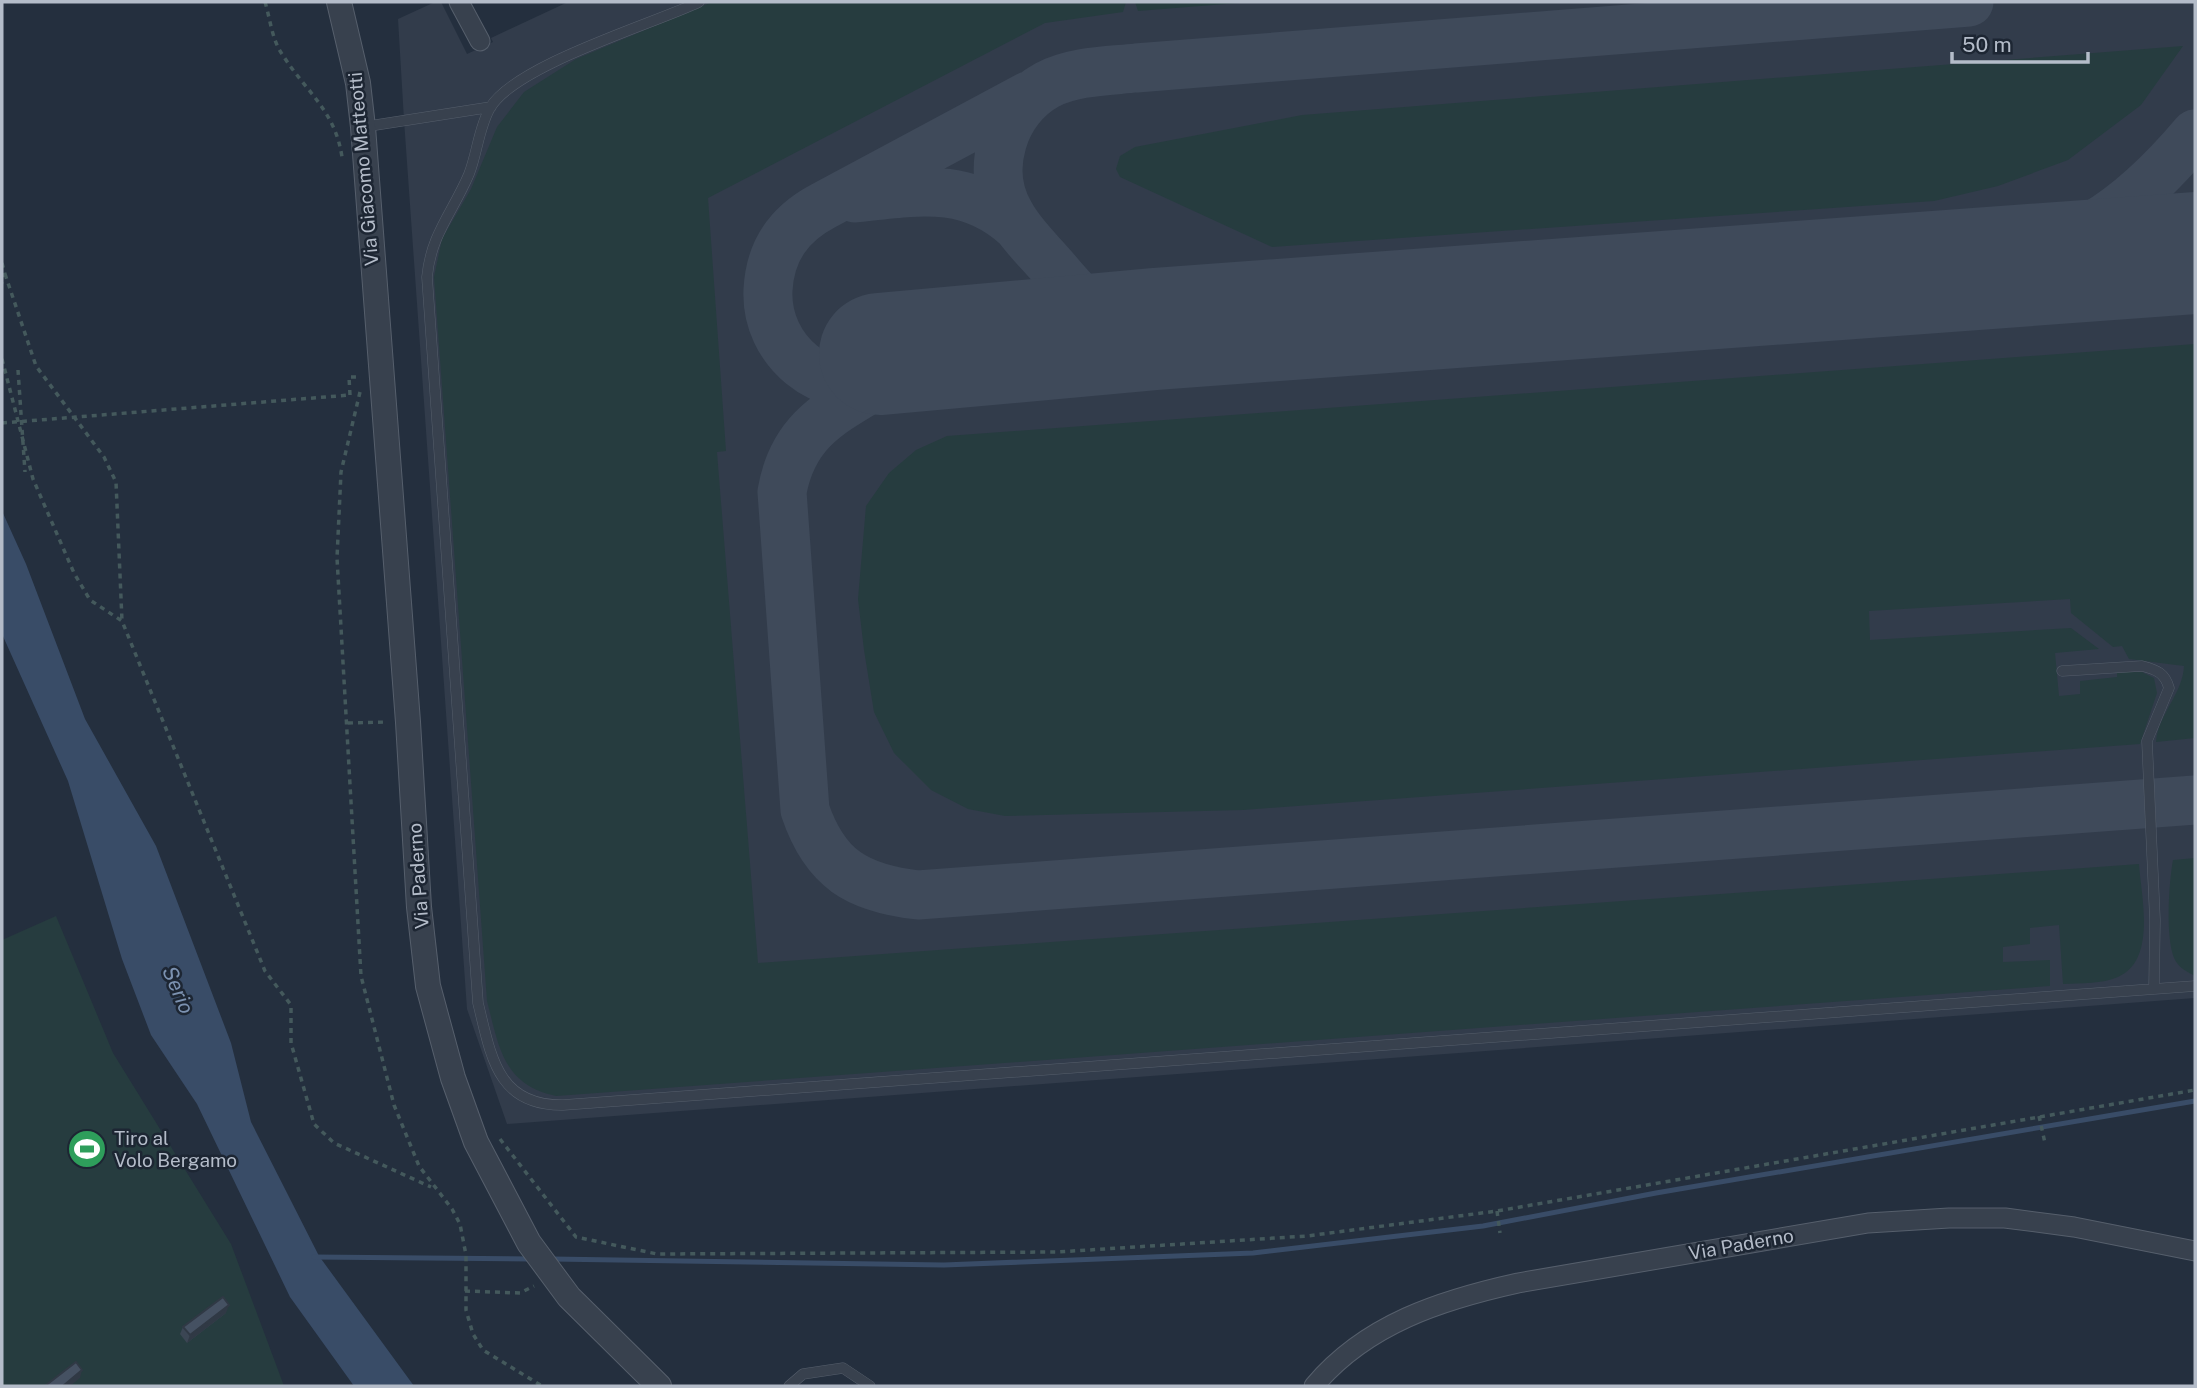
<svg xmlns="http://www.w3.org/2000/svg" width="2197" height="1388" font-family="'Public Sans',sans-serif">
<rect width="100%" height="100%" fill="#242f3e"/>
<path fill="#323c4b" d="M435,2H441L467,54L493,42L491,38L568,2H2195V998L507,1124L467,1009L404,120L398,19Z"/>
<path fill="#263c3f" d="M712,2H1126L1123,12L1045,23L708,198L726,451L717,452L758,963L2139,864C2141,896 2157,960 2118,977C2102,984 2081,983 2063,984L2059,925L2030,928V944L2003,947V962L2050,960V986L556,1096C503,1085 499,1047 487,1001L434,277L442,239L471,189L497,127L524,92L576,59Z
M1135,2H1251L1138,11Z
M2183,46L2141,105L2068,160L1998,186L1934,201L1272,247L1120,177L1116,169L1120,156L1135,147L1302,115Z
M2195,344V738L2156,742C2158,715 2183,693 2184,666L2129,659L2122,646L2113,647L2071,613L2070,599L1869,611L1870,640L2071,628L2099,649L2055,653L2059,696L2080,694V681L2117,677V672H2142L2154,678L2157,693L2140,744L1243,810L1005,816L968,809L931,790L894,753L874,712L864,650L858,599L866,506L889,473L916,450L947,436Z
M2195,858V976C2188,972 2181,969 2177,963C2164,946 2169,881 2173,860Z
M56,916L113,1053L231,1244L284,1386H2V940Z"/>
<path fill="#394c67" d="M2,511L26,564L85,719L156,846L231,1043L251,1122L319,1256L414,1386H354L290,1297L197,1104L151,1035L122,959L68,781L2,634Z"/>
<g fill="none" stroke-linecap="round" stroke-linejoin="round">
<path stroke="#394c67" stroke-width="5" d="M314,1257L532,1259
M552,1259L944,1265L1253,1253L1483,1226L1656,1193L2195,1101"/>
<path stroke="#3f4a5a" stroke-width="49" d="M1028,96L823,206C789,224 770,251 768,290C765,350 823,399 882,381C900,375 916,360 935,357C991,349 1049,349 1105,345
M855,198C918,191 968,181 1018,227
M1963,270C2070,250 2125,217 2195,134
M1155,329C1138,326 1120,323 1104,315C1082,304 1066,282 1050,264C1036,248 1020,233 1010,214C984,170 1003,109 1047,85C1074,71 1107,71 1136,68L1969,2
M883,381C832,412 793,429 782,492L805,810C825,869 857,888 918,895L2195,800"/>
<path stroke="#3f4a5a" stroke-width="122" d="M880,354L1155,329L2195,253"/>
<defs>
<path id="service" d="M699,2C653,24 515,65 490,108C479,127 477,154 469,174C453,212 431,234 427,277L478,1003C491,1056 497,1106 563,1105L2195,986
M363,127L491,107
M2062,671L2142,666C2157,670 2165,673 2169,688L2147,741L2155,920L2154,989
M789,1386L803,1374L843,1368L870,1386"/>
<path id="minor" d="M459,2L480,41
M1314,1386C1366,1324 1441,1300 1518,1283L1868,1223L1949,1218H2005L2074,1227L2195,1251"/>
<path id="tertiary" d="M339,2L358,83L363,127L408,722L419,907L428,986L453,1078L476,1142L529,1243L569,1297L659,1386"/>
</defs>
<use href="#service" stroke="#565f6c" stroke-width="11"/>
<use href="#minor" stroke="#565f6c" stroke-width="21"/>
<use href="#tertiary" stroke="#565f6c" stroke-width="26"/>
<path stroke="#44595c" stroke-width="3.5" stroke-dasharray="5 5" stroke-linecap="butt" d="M265,2C270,18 272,40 282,54C306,92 335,110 342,157
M2,263L5,274L2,283
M5,274L36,366L104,457L116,482L122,621
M2,359L33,479L74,573L90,600L122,621L265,971L291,1005V1043L314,1124L334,1143L431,1187
M360,392L341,472L337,558L361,976L394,1105L419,1166L452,1209L460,1224L466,1255V1310L473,1334L483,1350L542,1386
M350,395L349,377H361
M348,723L388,722
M2039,1116L2045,1143
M500,1139L576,1237L657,1254L1057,1252L1307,1236L1497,1211L2195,1090
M1497,1211L1500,1233
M465,1291L520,1293L534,1286"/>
<use href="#service" stroke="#38414e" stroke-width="10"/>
<use href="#minor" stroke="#38414e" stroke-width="19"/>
<use href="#tertiary" stroke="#38414e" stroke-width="24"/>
<path stroke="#44595c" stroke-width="3.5" stroke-dasharray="5 5" stroke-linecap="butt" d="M18,370L25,472
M2,423L350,395"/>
</g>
<path fill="#3b4654" d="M226,1313L187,1343L180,1334L183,1327Z"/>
<path fill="#303945" d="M229,1305L226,1313L187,1343L190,1335Z
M82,1370L80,1378L70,1386H63Z"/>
<path fill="#455162" stroke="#303945" stroke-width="2" d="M223,1297L229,1305L190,1335L183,1327Z
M76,1362L82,1370L63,1386H45Z"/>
<defs>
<symbol id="stadium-disc" viewBox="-11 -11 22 22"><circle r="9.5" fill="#2e9e5b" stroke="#1d2633"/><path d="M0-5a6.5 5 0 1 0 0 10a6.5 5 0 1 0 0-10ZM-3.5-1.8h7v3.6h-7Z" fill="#fff"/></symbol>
</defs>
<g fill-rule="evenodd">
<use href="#stadium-disc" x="65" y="1127" width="44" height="44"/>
</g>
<g text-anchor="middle" stroke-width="5" stroke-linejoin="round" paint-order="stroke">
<g font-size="19" fill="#b4bcc9" stroke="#1d2633">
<text transform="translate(363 169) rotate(-95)" y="7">Via Giacomo Matteotti</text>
<text transform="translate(418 876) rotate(-94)" y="7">Via Paderno</text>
<text transform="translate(1741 1244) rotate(-10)" y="7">Via Paderno</text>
</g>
<g font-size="19" fill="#b4bcc9" stroke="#1d2633" text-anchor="start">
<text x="114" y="1145">Tiro al<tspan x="114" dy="22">Volo Bergamo</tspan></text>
</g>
<g font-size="21" font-style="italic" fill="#7c92b1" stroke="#1d2633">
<text transform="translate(178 990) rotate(67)" y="7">Serio</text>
</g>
</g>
<rect width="2197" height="1388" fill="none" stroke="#b4bcc9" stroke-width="7"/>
<path d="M1952 52v10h136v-10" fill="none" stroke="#b4bcc9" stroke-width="3.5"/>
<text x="1962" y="52" font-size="21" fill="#b4bcc9" stroke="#1d2633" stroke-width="5" paint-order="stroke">50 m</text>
</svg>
